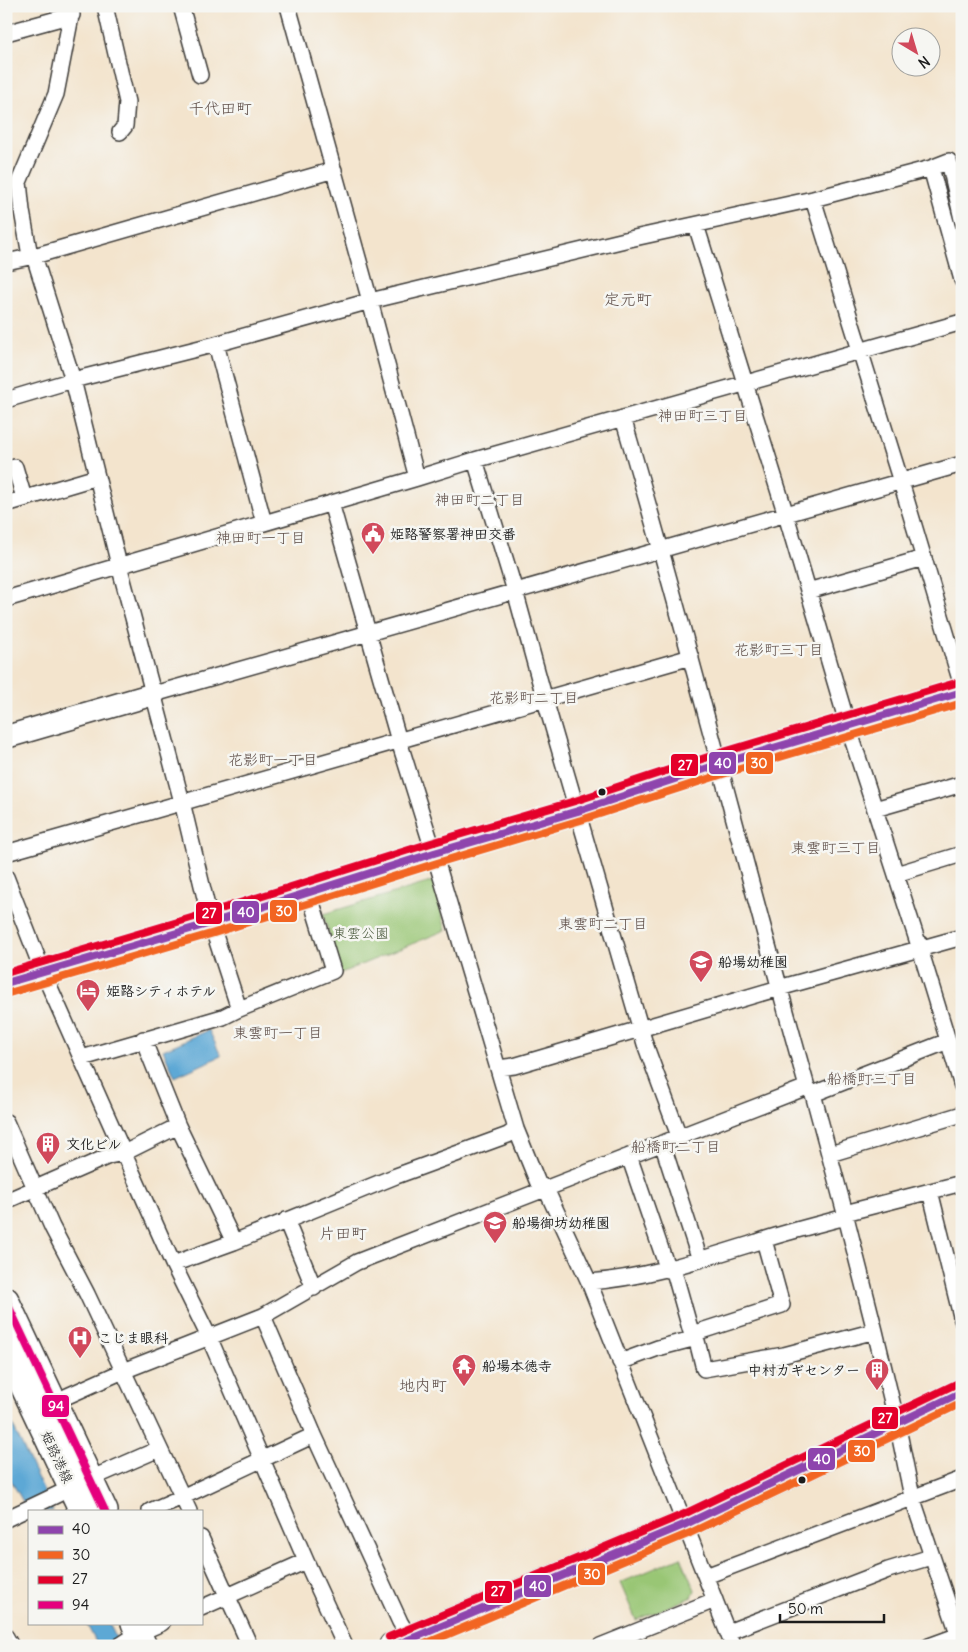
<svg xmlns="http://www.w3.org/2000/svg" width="968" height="1652" font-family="Delius,'Klee One',sans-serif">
<rect width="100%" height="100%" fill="#f6f6f2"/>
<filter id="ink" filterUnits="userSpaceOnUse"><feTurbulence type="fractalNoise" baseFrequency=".02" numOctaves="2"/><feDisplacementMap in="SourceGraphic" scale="10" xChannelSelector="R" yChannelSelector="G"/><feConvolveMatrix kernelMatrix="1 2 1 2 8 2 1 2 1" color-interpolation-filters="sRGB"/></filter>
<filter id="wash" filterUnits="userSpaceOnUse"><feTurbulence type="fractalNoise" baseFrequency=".0096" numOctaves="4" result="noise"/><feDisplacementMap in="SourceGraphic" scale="20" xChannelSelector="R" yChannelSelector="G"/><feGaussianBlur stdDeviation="1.12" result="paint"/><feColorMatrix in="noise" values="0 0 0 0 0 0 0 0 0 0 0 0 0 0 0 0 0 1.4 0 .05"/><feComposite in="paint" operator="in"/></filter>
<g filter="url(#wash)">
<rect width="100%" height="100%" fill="#f3e4cd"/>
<path fill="#99c674" stroke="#5a7148" d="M434,881L446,930L341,973L323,914Z
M681,1557L695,1590L692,1597L636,1620L620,1583Z"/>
<path fill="#5da8d5" stroke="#3c6278" d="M209,1030L221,1056L175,1077L163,1050Z
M6,1411L53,1511H29V1512L6,1472Z
M86,1623H109L120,1646H98Z"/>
</g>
<g filter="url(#ink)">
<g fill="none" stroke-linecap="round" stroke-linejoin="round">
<defs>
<path id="street" d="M73,6L56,94L19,182L22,211L29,250L34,256L73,380L119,565L182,802L211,923L239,1009L223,1017L82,1058
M105,6L127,102L125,126L120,132
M181,6L200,75
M288,6L370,301L417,478
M6,33L72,15
M931,168L962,280
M813,199L901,482L962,686
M696,225L786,515L848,726L920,949L962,1086
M6,262L34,256L334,170
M216,344L264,523
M6,400L73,380L216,344L370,301L625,240L813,199L931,168L949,161L962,219
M623,418C689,640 744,864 807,1087L813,1094L845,1213L875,1331L897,1423L912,1497L962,1645
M475,460L515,591L545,700L645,1044L679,1136
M6,469L15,467L24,498
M331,503L399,741L434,853L516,1129L538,1183L546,1189L589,1282L733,1646
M6,504L97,477
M808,591L924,558
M6,599L417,478L475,460L962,322
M154,694L962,464
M875,809L962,784
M6,853L691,657
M896,874L962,854
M6,877L43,972L173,1264L209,1337L306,1561L345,1646
M237,1010L333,971L309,893
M143,1039L178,1126L234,1242
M498,1068L514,1066L779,988L962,937
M813,1094L948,1041
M6,1122L52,1227L87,1294L189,1511
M662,1143L700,1260
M830,1154L962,1114
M629,1156L668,1270
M930,1191L962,1320
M6,1201L109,1156L124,1153L178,1126
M845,1213L962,1183
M286,1220L314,1288
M173,1264L234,1242L396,1176L508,1135L516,1129
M673,1268L691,1332L695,1333L704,1369L784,1355L875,1331
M589,1282C647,1278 702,1259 757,1242C786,1232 816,1225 846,1217
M263,1316L314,1435L400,1622L413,1644
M695,1333L782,1305L764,1240
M620,1362L658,1348L696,1338
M54,1402L123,1371L263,1316L357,1262L807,1087
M150,1511L182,1497L314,1435
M6,1519L90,1479L159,1449
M201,1538L250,1646
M706,1576L962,1479
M201,1608L306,1561
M728,1632L888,1570L931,1557
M6,1637L11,1646
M119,1646L139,1633L162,1623
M600,1646L715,1600
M929,1646L962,1634"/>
<path id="secondary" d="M6,737L154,694
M6,983L211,923L434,853L578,811L720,764L962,692"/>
<path id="primary" d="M6,1300L105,1511
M6,1350L82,1511
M134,1623L144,1646"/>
<path id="highway" d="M393,1646L686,1524L962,1392"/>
</defs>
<use href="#street" stroke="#3c3a37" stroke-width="18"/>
<use href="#secondary" stroke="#3c3a37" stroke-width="25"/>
<use href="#primary" stroke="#3c3a37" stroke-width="28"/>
<use href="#highway" stroke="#3c3a37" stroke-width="30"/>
<use href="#street" stroke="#fff" stroke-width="15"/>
<use href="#secondary" stroke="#fff" stroke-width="22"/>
<use href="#primary" stroke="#fff" stroke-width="25"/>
<use href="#highway" stroke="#fff" stroke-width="28"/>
<defs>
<path id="bus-1" d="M6,983L211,923L434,853L578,811L720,764L962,692
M394,1646L686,1524L962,1392"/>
<path id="bus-2" d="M9,993L214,933L437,863L581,820L723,774L962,703
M420,1646L690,1533L962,1403"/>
<path id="bus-3" d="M6,973L208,913L431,843L575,801L717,754L959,682
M389,1637L682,1515L958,1383"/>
<path id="bus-4" d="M6,1301L105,1511"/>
</defs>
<use href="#bus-1" stroke="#f6f6f2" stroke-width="11"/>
<use href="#bus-2" stroke="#f6f6f2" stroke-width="11"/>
<use href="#bus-3" stroke="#f6f6f2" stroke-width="11"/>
<use href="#bus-4" stroke="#f6f6f2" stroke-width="11"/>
<use href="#bus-1" stroke="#8e44ad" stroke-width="8"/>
<use href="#bus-2" stroke="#f26522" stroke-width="8"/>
<use href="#bus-3" stroke="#e4002b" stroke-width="8"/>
<use href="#bus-4" stroke="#e5007d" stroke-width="8"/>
</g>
</g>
<defs>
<symbol id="civic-pin" viewBox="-11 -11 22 30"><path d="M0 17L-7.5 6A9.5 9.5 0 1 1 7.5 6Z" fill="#d1495b" stroke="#f6f6f2"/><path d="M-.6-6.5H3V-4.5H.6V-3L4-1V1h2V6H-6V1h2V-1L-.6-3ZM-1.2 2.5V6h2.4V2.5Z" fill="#fff"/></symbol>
<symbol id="school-pin" viewBox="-11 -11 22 30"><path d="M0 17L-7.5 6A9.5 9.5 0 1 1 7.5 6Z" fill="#d1495b" stroke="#f6f6f2"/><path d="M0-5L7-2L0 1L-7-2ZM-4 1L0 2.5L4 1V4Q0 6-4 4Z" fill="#fff"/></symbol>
<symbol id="hotel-pin" viewBox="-11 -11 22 30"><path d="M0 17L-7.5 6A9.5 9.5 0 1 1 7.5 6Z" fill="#d1495b" stroke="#f6f6f2"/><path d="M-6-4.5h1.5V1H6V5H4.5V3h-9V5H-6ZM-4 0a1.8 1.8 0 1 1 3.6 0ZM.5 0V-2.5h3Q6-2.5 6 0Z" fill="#fff"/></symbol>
<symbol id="building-pin" viewBox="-11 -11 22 30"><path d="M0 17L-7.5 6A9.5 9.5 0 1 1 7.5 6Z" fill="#d1495b" stroke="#f6f6f2"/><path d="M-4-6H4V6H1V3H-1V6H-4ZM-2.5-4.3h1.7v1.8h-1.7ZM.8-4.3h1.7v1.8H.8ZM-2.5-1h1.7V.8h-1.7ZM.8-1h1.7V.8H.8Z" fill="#fff"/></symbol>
<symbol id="hospital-pin" viewBox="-11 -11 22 30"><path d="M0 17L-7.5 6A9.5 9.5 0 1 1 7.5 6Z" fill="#d1495b" stroke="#f6f6f2"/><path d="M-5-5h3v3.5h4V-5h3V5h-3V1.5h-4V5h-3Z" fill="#fff"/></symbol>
<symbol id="temple-pin" viewBox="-11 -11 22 30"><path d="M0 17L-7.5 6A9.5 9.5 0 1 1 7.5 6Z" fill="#d1495b" stroke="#f6f6f2"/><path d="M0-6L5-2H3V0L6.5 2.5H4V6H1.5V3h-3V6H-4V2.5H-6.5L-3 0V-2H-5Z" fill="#fff"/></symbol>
</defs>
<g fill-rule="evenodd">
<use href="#civic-pin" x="359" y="520" width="28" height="38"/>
<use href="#school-pin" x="687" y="948" width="28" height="38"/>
<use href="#hotel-pin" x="74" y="977" width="28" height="38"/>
<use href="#building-pin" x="34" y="1130" width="28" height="38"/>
<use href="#school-pin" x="481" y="1209" width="28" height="38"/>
<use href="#hospital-pin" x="66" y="1324" width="28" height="38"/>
<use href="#temple-pin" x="450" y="1352" width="28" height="38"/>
<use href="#building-pin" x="863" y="1356" width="28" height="38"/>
</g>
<g fill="#1c1c1c" stroke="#f6f6f2" stroke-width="2">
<circle cx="602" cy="792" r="4.5"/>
<circle cx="802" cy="1480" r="4.5"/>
</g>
<g text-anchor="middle" stroke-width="5" stroke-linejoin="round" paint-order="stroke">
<g font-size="14" font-weight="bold" fill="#1c1c1c" stroke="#f6f6f2" text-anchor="start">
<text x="390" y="539">姫路警察署神田交番</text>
<text x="718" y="967">船場幼稚園</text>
<text x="106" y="996">姫路シティホテル</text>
<text x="66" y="1149">文化ビル</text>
<text x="512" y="1228">船場御坊幼稚園</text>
<text x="98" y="1343">こじま眼科</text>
<text x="482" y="1371">船場本徳寺</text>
<text x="860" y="1375" text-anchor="end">中村カギセンター</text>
</g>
<g font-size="14" fill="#48583b" stroke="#f6f6f2">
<text x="361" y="938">東雲公園</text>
</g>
<g font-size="14" fill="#1c1c1c" stroke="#f6f6f2">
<text transform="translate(57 1457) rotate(65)" y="5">姫路港線</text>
</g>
<g font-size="15" fill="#5e4e48" stroke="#f6f6f2">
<text x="703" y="421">神田町三丁目</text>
<text x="480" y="505">神田町二丁目</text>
<text x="261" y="543">神田町一丁目</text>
<text x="779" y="655">花影町三丁目</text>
<text x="534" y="703">花影町二丁目</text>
<text x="273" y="765">花影町一丁目</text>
<text x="836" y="853">東雲町三丁目</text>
<text x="603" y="929">東雲町二丁目</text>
<text x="278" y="1038">東雲町一丁目</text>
<text x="872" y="1084">船橋町三丁目</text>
<text x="676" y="1152">船橋町二丁目</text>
</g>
<g font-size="16" fill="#5e4e48" stroke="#f6f6f2">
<text x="220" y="114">千代田町</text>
<text x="628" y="305">定元町</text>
<text x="343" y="1239">片田町</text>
<text x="423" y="1391">地内町</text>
</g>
</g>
<g stroke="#f6f6f2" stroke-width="2">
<rect x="745" y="751" width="29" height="24" rx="5" fill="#f26522"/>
<rect x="708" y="751" width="29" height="24" rx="5" fill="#8e44ad"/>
<rect x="670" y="753" width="29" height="24" rx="5" fill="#e4002b"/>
<rect x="269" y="899" width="29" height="24" rx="5" fill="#f26522"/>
<rect x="231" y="900" width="29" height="24" rx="5" fill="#8e44ad"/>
<rect x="195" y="901" width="28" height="24" rx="5" fill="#e4002b"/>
<rect x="41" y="1394" width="29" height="24" rx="5" fill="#e5007d"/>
<rect x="871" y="1406" width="28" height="24" rx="5" fill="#e4002b"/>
<rect x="847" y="1439" width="29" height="24" rx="5" fill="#f26522"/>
<rect x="807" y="1447" width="29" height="24" rx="5" fill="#8e44ad"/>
<rect x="577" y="1562" width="29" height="24" rx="5" fill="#f26522"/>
<rect x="523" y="1574" width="29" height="24" rx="5" fill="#8e44ad"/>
<rect x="484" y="1580" width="29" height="24" rx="5" fill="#e4002b"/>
</g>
<g font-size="14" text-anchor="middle" font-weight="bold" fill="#fff">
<text x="759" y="768">30</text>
<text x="723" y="768">40</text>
<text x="685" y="770">27</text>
<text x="284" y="916">30</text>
<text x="246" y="917">40</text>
<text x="209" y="918">27</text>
<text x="56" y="1411">94</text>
<text x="885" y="1423">27</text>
<text x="862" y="1456">30</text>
<text x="822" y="1464">40</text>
<text x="592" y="1579">30</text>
<text x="538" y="1591">40</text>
<text x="498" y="1596">27</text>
</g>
<rect width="968" height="1652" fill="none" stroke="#f6f6f2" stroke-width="25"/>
<rect x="28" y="1510" width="175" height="115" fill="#f6f6f2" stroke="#9f9f9c"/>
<rect x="38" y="1526" width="25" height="8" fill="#8e44ad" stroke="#9f9f9c"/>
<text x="72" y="1534" font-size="15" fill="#1c1c1c">40</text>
<rect x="38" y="1551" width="25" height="8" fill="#f26522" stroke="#9f9f9c"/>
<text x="72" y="1560" font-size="15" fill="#1c1c1c">30</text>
<rect x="38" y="1576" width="25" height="8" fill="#e4002b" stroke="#9f9f9c"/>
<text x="72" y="1584" font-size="15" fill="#1c1c1c">27</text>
<rect x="38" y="1601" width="25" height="8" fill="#e5007d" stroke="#9f9f9c"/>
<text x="72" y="1610" font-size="15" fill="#1c1c1c">94</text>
<g transform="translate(916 52) rotate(142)"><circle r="24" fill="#f6f6f2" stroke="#9f9f9c"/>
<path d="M0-4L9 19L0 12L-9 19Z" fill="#d1495b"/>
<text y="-8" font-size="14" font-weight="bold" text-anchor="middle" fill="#1c1c1c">N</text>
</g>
<path d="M780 1614v8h104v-8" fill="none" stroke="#1c1c1c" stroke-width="2.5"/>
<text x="788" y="1614" font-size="15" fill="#1c1c1c" stroke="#f6f6f2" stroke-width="4" paint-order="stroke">50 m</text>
</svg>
